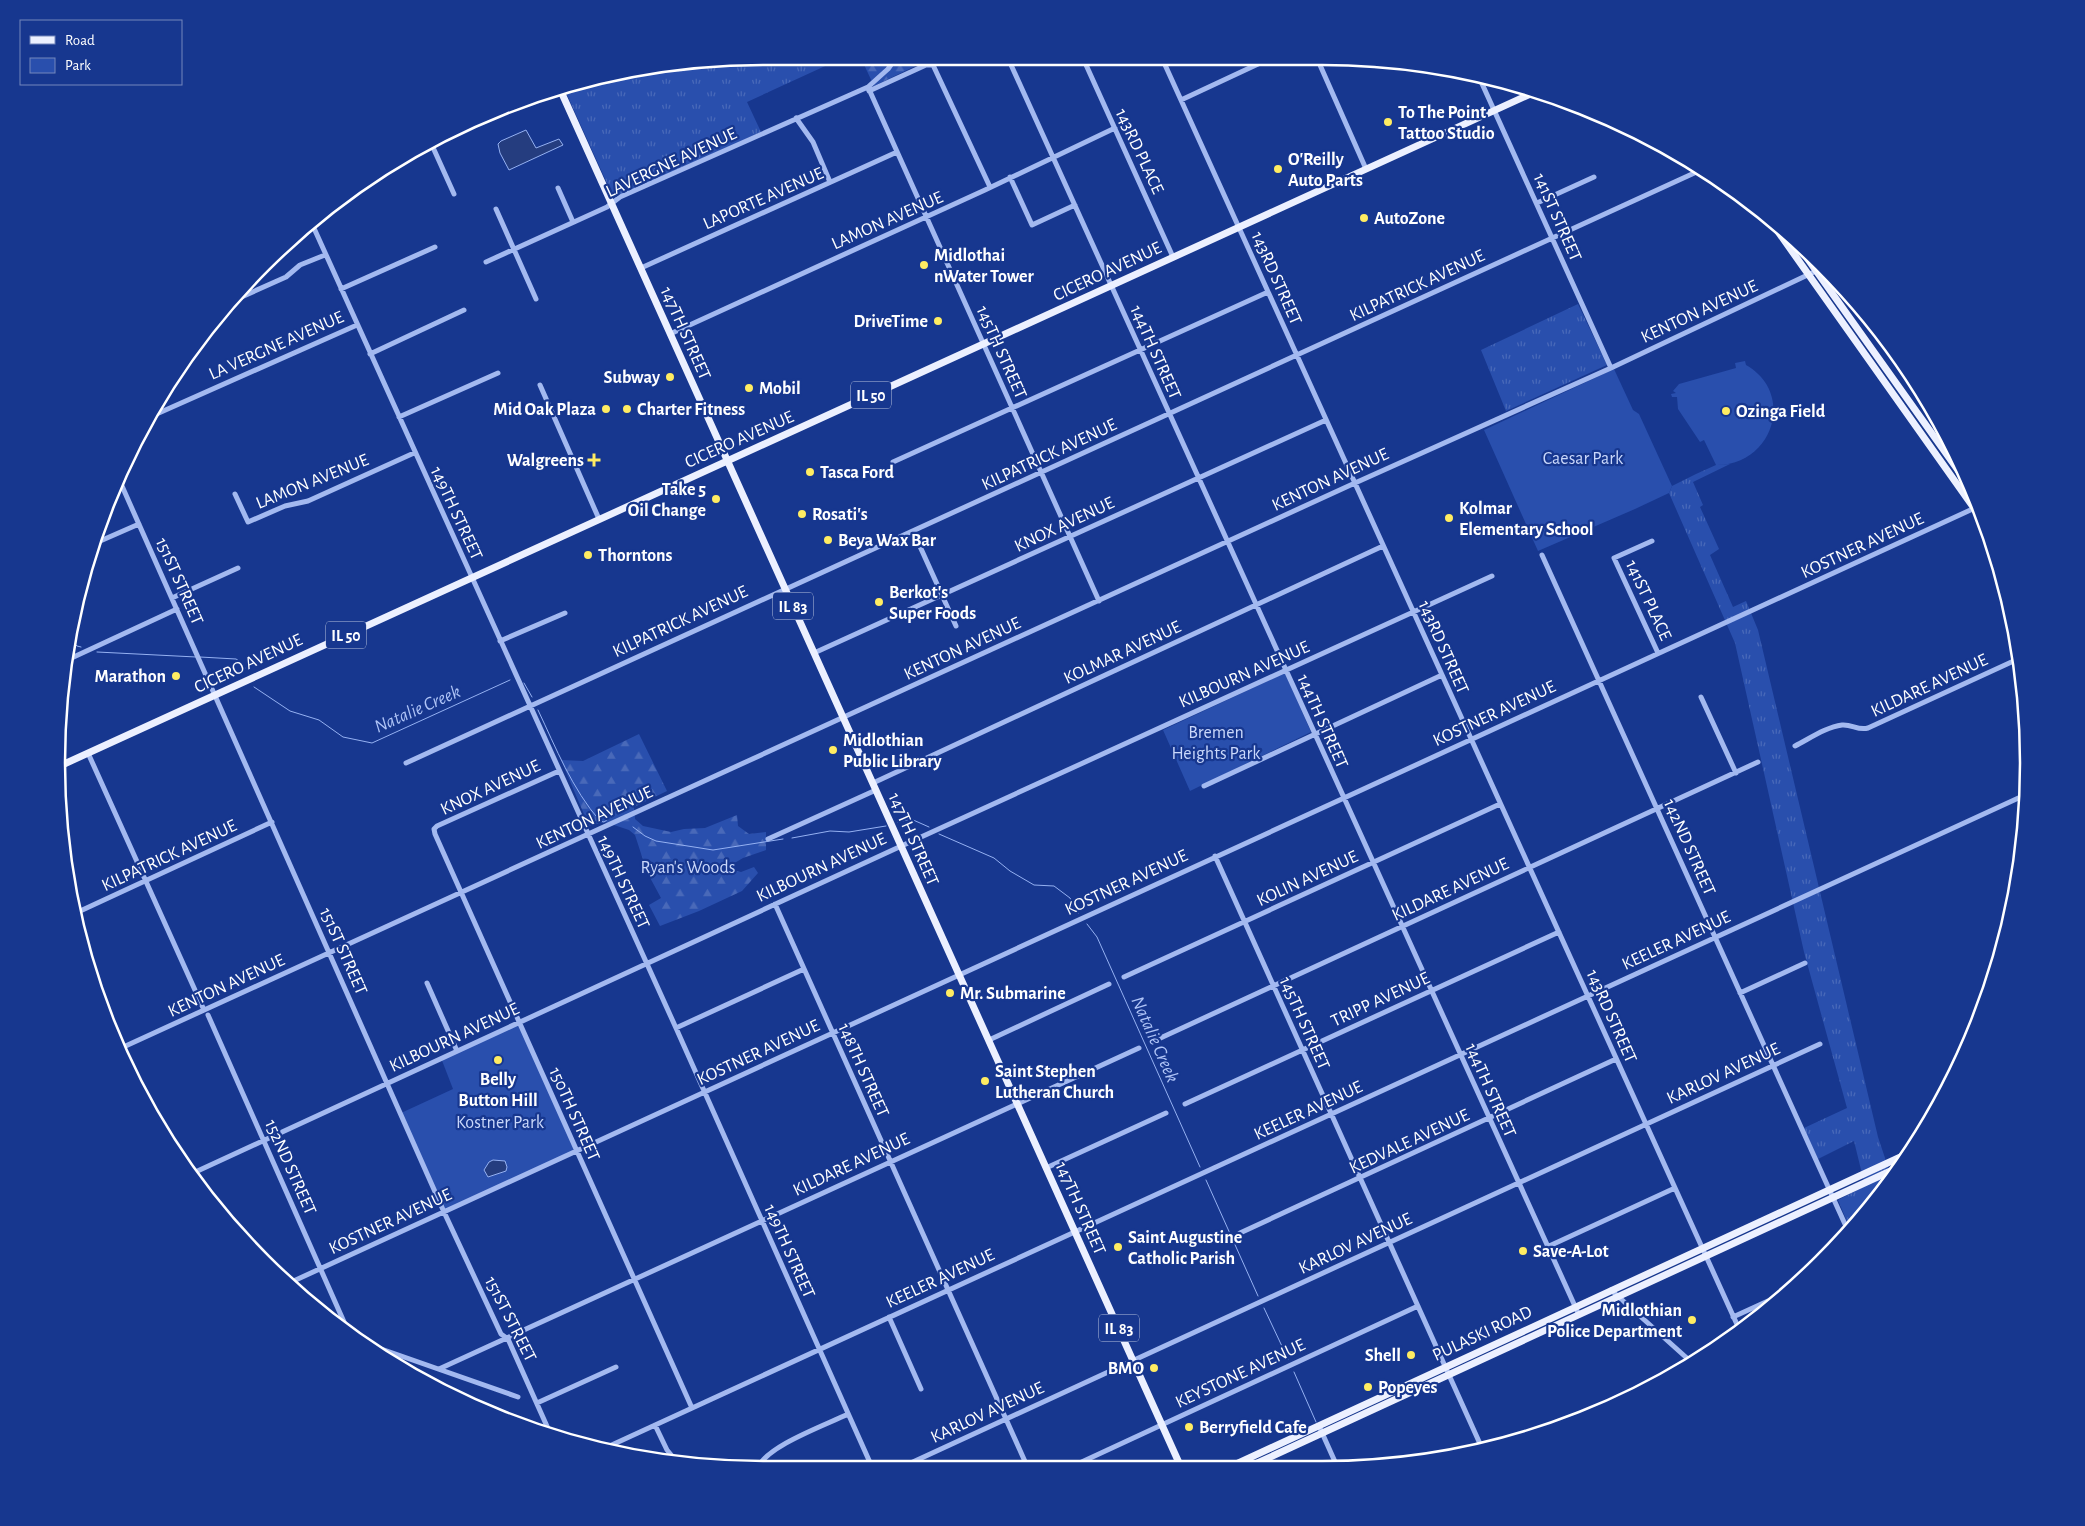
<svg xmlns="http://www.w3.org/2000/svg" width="2085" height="1526" font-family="'Alegreya Sans',sans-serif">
<defs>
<pattern id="grass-tufts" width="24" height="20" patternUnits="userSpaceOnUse" patternTransform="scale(1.25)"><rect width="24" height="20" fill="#294fad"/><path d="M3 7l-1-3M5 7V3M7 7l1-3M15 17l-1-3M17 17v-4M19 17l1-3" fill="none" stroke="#4969b9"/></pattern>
<pattern id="forest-firs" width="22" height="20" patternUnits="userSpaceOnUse" patternTransform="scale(1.25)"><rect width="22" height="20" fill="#294fad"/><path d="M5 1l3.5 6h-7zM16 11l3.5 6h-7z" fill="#4969b9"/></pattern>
</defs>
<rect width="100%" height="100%" fill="#17378f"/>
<path fill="url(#grass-tufts)" d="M763,56H847L747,102L761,132L620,195L611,192L563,86L580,80Z
M1578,304L1607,365L1506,411L1481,350Z
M1730,464L1693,482L1703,505L1700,507L1719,549L1710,555L1733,607L1746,601L1758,630L1878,1137L1891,1176L1851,1231L1838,1200L1865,1186L1854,1141L1818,1159L1804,1128L1847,1108L1804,952L1735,643L1669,493L1672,486L1696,474L1716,465Z"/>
<path fill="url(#forest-firs)" d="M860,56H936L874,86Z
M639,734L667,791L634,807L635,819L643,826L671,832L684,829L705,828L737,815L738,826L749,834L766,832V850L743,858L726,868L741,872L754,867L758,873L742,891L699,911L660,926L649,905L661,898L647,872L635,835L629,830L605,822L589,826L561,760L583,761Z"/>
<path fill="#294fad" d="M1745,361L1746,365C1796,393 1773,466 1716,465L1704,440L1700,442L1678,409L1677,397H1672L1671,394L1676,393L1673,391L1679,384L1736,368L1735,363Z
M1614,369L1633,410L1639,414L1672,486L1669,493L1635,509L1538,551L1484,430Z
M1285,673L1311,732L1190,791L1163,730Z
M519,1022L576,1151L444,1212L401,1113L453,1089L441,1058Z"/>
<path fill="#253d7f" stroke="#95b1f2" d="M526,130L536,148L559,139L563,145L509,170L500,153L498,144L501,141Z
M493,1160L505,1161L507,1167L506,1171L488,1177L484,1170L489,1162Z"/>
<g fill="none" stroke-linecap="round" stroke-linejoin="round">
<path stroke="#95b1f2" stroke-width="1" d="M70,639L77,646L81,647
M97,652L196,657
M200,657L236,659L241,662L245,668
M524,683L532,697
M254,687L290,711L319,720L343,737L372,743L510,680
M538,710C556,748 572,789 600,821L604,822L607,820
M898,822L911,819L929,827
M633,827L645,836L656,841L713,850L783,839
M939,834L994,858L1010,871L1034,885L1054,886L1070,898L1078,913
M792,838L830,831L849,832L886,826
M1087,924L1097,937L1200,1167
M1206,1180L1258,1296
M1264,1308L1288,1359
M1294,1372L1316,1422"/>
<path stroke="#a3b9f0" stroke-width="5" d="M1007,56L1579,1315
M1082,56L1173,257
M1161,56L1740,1331
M1316,56L1366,169
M1479,77L1611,368
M868,87L1099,601
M869,91L926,65H933L990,187
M1181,100L1275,56
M796,118L813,142L830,182
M431,143L454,194
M1010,177L1032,225L1075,205
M558,188L573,222
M1537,203L1594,177
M496,209L536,299
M313,226L676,1028L872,1467
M486,262L607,207L620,197L868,87L888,69L897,56
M641,268L897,152
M341,289L435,247
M228,303L286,277L300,265L325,255
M670,334L985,190L1115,128
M370,354L464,310
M540,385L599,519
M152,416L357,325
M399,417L498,373
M893,462L1268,292
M118,477L444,1212L501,1334L508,1339L550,1433
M235,494L248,522L285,506L308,501L414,453
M913,531L956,626
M1652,541L1614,558L1658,653
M91,545L139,524
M1542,555L1849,1233
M172,598L238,568
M500,641L565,613
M814,653L1326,420
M65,661L177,609
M1701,697L1736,773
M1795,746C1809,739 1826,727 1842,725C1852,724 1858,731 1868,728L2018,659
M88,753L204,1010
M406,763L1703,169
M559,771L437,826L434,829L435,834L692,1408
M873,783L1383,546
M1204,786L1442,675
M768,839L876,790
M1215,856L1481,1446
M775,904L1027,1466
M78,912L272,822
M1124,977L1500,804
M427,983L457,1051
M1740,993L1805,963
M208,1015L348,1331
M676,1028L804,969
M989,1040L1109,984
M1154,1041L1758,762
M119,1049L1355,483L1611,368L1816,271
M1185,1104L1559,932
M1046,1168L1166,1113
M191,1174L897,848L1492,576
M1240,1233L1616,1059
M1547,1247L1675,1188
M287,1284L1977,507
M1611,1290L1689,1360
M889,1317L921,1389
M1733,1317L1768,1301
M364,1343L518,1397
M439,1369L1139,1048
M537,1403L616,1367
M655,1425L667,1450L677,1462
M1319,1426L1336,1464
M603,1449L2025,795
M1073,1466L1418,1306
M902,1467L1820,1044
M758,1468C766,1446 826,1425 848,1414"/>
<path stroke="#ecf0ff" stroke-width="7" d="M559,87L1180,1465
M1767,216L1981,518
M1790,234L1970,487
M62,765L1537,91
M1234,1465L1907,1154
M1253,1465L1897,1168"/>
</g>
<g fill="#ffec62" stroke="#17378f" stroke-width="2">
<circle cx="1388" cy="122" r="5"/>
<circle cx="1278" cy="169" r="5"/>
<circle cx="1364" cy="218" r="5"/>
<circle cx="924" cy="265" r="5"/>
<circle cx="938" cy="321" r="5"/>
<circle cx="670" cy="377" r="5"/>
<circle cx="749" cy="388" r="5"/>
<circle cx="606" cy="409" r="5"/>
<circle cx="627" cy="409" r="5"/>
<circle cx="1726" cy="411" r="5"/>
<path d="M591.5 452.5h5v5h5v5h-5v5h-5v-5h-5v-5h5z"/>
<circle cx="810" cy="472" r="5"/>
<circle cx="716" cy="499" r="5"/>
<circle cx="802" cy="514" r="5"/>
<circle cx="1449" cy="518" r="5"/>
<circle cx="828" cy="540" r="5"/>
<circle cx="588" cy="555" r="5"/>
<circle cx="879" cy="602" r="5"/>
<circle cx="176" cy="676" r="5"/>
<circle cx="833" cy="750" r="5"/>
<circle cx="950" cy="993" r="5"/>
<circle cx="498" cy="1060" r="5"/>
<circle cx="985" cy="1081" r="5"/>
<circle cx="1118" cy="1247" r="5"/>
<circle cx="1523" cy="1251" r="5"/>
<circle cx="1692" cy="1320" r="5"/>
<circle cx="1411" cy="1355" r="5"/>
<circle cx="1154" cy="1368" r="5"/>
<circle cx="1368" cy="1387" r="5"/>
<circle cx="1189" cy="1427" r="5"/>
</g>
<g text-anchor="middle" stroke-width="4.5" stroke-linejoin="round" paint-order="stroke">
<g fill="#17378f" stroke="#b9c3dd" stroke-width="1">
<rect x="851" y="381.5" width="40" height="27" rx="4"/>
<rect x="773" y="592.5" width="40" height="27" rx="4"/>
<rect x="326" y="621.5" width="40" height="27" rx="4"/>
<rect x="1099" y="1314.5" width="40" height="27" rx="4"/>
</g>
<g font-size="16" font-weight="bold" fill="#fff">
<text x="871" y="401">IL 50</text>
<text x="793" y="612">IL 83</text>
<text x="346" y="641">IL 50</text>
<text x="1119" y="1334">IL 83</text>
</g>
<g font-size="18" font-weight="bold" fill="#fff" stroke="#17378f" text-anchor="start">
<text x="1398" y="118">To The Point<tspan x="1398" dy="21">Tattoo Studio</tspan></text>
<text x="1288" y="165">O'Reilly<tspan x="1288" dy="21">Auto Parts</tspan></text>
<text x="1374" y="224">AutoZone</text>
<text x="934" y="261">Midlothai<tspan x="934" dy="21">nWater Tower</tspan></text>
<text x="928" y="327" text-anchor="end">DriveTime</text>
<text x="660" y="383" text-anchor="end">Subway</text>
<text x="759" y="394">Mobil</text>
<text x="596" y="415" text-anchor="end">Mid Oak Plaza</text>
<text x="637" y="415">Charter Fitness</text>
<text x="1736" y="417">Ozinga Field</text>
<text x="584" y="466" text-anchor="end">Walgreens</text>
<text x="820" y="478">Tasca Ford</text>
<text x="706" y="495" text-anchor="end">Take 5<tspan x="706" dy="21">Oil Change</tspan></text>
<text x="1459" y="514">Kolmar<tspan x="1459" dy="21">Elementary School</tspan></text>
<text x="812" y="520">Rosati's</text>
<text x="838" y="546">Beya Wax Bar</text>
<text x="598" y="561">Thorntons</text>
<text x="889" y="598">Berkot's<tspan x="889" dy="21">Super Foods</tspan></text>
<text x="166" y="682" text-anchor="end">Marathon</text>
<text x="843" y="746">Midlothian<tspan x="843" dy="21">Public Library</tspan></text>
<text x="960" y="999">Mr. Submarine</text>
<text x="995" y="1077">Saint Stephen<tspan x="995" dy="21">Lutheran Church</tspan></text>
<text x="498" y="1085" text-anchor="middle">Belly<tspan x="498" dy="21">Button Hill</tspan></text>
<text x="1128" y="1243">Saint Augustine<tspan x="1128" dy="21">Catholic Parish</tspan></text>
<text x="1533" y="1257">Save-A-Lot</text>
<text x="1682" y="1316" text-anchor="end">Midlothian<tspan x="1682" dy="21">Police Department</tspan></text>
<text x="1401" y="1361" text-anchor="end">Shell</text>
<text x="1144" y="1374" text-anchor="end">BMO</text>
<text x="1378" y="1393">Popeyes</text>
<text x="1199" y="1433">Berryfield Cafe</text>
</g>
<g font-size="18" fill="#fff" stroke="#17378f">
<text transform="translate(1140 151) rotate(65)" y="6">143RD PLACE</text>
<text transform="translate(671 162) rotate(-25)" y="6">LAVERGNE AVENUE</text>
<text transform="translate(763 198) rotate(-24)" y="6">LAPORTE AVENUE</text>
<text transform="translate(1558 217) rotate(66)" y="6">141ST STREET</text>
<text transform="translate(887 220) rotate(-24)" y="6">LAMON AVENUE</text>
<text transform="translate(1107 271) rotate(-25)" y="6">CICERO AVENUE</text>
<text transform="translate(1277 278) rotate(66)" y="6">143RD STREET</text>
<text transform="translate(1417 285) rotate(-25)" y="6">KILPATRICK AVENUE</text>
<text transform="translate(1699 311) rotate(-25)" y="6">KENTON AVENUE</text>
<text transform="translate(686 333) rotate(66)" y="6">147TH STREET</text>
<text transform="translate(276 345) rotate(-24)" y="6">LA VERGNE AVENUE</text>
<text transform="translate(1002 352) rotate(66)" y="6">145TH STREET</text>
<text transform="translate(1156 352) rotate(66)" y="6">144TH STREET</text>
<text transform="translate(739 439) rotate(-24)" y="6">CICERO AVENUE</text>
<text transform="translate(1049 454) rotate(-25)" y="6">KILPATRICK AVENUE</text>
<text transform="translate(1330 479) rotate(-25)" y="6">KENTON AVENUE</text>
<text transform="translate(312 481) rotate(-22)" y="6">LAMON AVENUE</text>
<text transform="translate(457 513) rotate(65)" y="6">149TH STREET</text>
<text transform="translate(1064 524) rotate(-25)" y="6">KNOX AVENUE</text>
<text transform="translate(1862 545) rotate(-25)" y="6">KOSTNER AVENUE</text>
<text transform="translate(180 581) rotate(66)" y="6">151ST STREET</text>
<text transform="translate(1649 600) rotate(65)" y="6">141ST PLACE</text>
<text transform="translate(680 621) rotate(-25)" y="6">KILPATRICK AVENUE</text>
<text transform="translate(1444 647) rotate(66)" y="6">143RD STREET</text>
<text transform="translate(962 648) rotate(-25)" y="6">KENTON AVENUE</text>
<text transform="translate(1122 652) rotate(-25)" y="6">KOLMAR AVENUE</text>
<text transform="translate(248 663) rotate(-25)" y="6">CICERO AVENUE</text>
<text transform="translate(1244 674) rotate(-24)" y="6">KILBOURN AVENUE</text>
<text transform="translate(1929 685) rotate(-25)" y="6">KILDARE AVENUE</text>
<text transform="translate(1494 713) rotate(-25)" y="6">KOSTNER AVENUE</text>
<text transform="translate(1323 721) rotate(66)" y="6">144TH STREET</text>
<text transform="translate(490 787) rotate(-25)" y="6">KNOX AVENUE</text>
<text transform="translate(594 817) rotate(-25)" y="6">KENTON AVENUE</text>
<text transform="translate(914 839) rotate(66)" y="6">147TH STREET</text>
<text transform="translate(1690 847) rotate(66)" y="6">142ND STREET</text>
<text transform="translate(169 855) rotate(-25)" y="6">KILPATRICK AVENUE</text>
<text transform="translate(821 867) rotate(-25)" y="6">KILBOURN AVENUE</text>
<text transform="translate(1307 878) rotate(-25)" y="6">KOLIN AVENUE</text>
<text transform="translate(624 882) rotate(65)" y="6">149TH STREET</text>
<text transform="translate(1126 882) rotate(-25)" y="6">KOSTNER AVENUE</text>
<text transform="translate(1450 889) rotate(-25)" y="6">KILDARE AVENUE</text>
<text transform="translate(1676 940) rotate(-25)" y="6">KEELER AVENUE</text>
<text transform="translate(344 951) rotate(66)" y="6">151ST STREET</text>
<text transform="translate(226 985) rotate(-25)" y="6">KENTON AVENUE</text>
<text transform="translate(1380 999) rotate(-25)" y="6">TRIPP AVENUE</text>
<text transform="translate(1612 1016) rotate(66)" y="6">143RD STREET</text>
<text transform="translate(1305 1023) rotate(66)" y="6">145TH STREET</text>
<text transform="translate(454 1037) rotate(-25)" y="6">KILBOURN AVENUE</text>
<text transform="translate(758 1052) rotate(-25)" y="6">KOSTNER AVENUE</text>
<text transform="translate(864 1070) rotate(66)" y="6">148TH STREET</text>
<text transform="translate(1723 1073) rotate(-25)" y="6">KARLOV AVENUE</text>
<text transform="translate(1491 1090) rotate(66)" y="6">144TH STREET</text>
<text transform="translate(1308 1110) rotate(-25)" y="6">KEELER AVENUE</text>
<text transform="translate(575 1114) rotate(66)" y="6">150TH STREET</text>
<text transform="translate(1409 1141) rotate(-25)" y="6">KEDVALE AVENUE</text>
<text transform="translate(851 1164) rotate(-25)" y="6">KILDARE AVENUE</text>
<text transform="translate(291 1167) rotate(66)" y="6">152ND STREET</text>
<text transform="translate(1081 1208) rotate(66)" y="6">147TH STREET</text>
<text transform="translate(390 1221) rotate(-25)" y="6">KOSTNER AVENUE</text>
<text transform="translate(1355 1243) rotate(-25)" y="6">KARLOV AVENUE</text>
<text transform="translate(790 1251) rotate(66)" y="6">149TH STREET</text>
<text transform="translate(940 1278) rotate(-25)" y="6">KEELER AVENUE</text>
<text transform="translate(511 1319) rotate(63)" y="6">151ST STREET</text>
<text transform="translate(1482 1333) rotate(-25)" y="6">PULASKI ROAD</text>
<text transform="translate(1240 1373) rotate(-25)" y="6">KEYSTONE AVENUE</text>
<text transform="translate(987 1412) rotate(-25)" y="6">KARLOV AVENUE</text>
</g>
<g font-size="18" fill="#cad8fb" stroke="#17378f">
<text x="1583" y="464">Caesar Park</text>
<text x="1216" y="738">Bremen<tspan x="1216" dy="21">Heights Park</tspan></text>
<text x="688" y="873">Ryan's Woods</text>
<text x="500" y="1128">Kostner Park</text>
</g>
<g font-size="19" font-style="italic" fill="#afc4f7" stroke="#17378f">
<text transform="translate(417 708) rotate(-24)" y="7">Natalie Creek</text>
<text transform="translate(1156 1039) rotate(66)" y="7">Natalie Creek</text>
</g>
</g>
<path d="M0 0H2085V1526H0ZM763 65H1322A698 698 0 0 1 2020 763V763A698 698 0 0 1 1322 1461H763A698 698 0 0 1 65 763V763A698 698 0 0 1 763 65Z" fill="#17378f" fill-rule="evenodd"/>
<path fill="none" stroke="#fff" stroke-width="2.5" d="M763 65H1322A698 698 0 0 1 2020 763V763A698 698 0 0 1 1322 1461H763A698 698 0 0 1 65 763V763A698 698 0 0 1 763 65Z"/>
<rect x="20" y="20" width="162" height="65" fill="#17378f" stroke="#7487bc"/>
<rect x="30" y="36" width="25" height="8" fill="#ecf0ff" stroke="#7487bc"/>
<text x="65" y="45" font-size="15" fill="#ffffff">Road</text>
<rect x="30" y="58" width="25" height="15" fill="#294fad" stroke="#7487bc"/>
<text x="65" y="70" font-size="15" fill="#ffffff">Park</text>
</svg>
